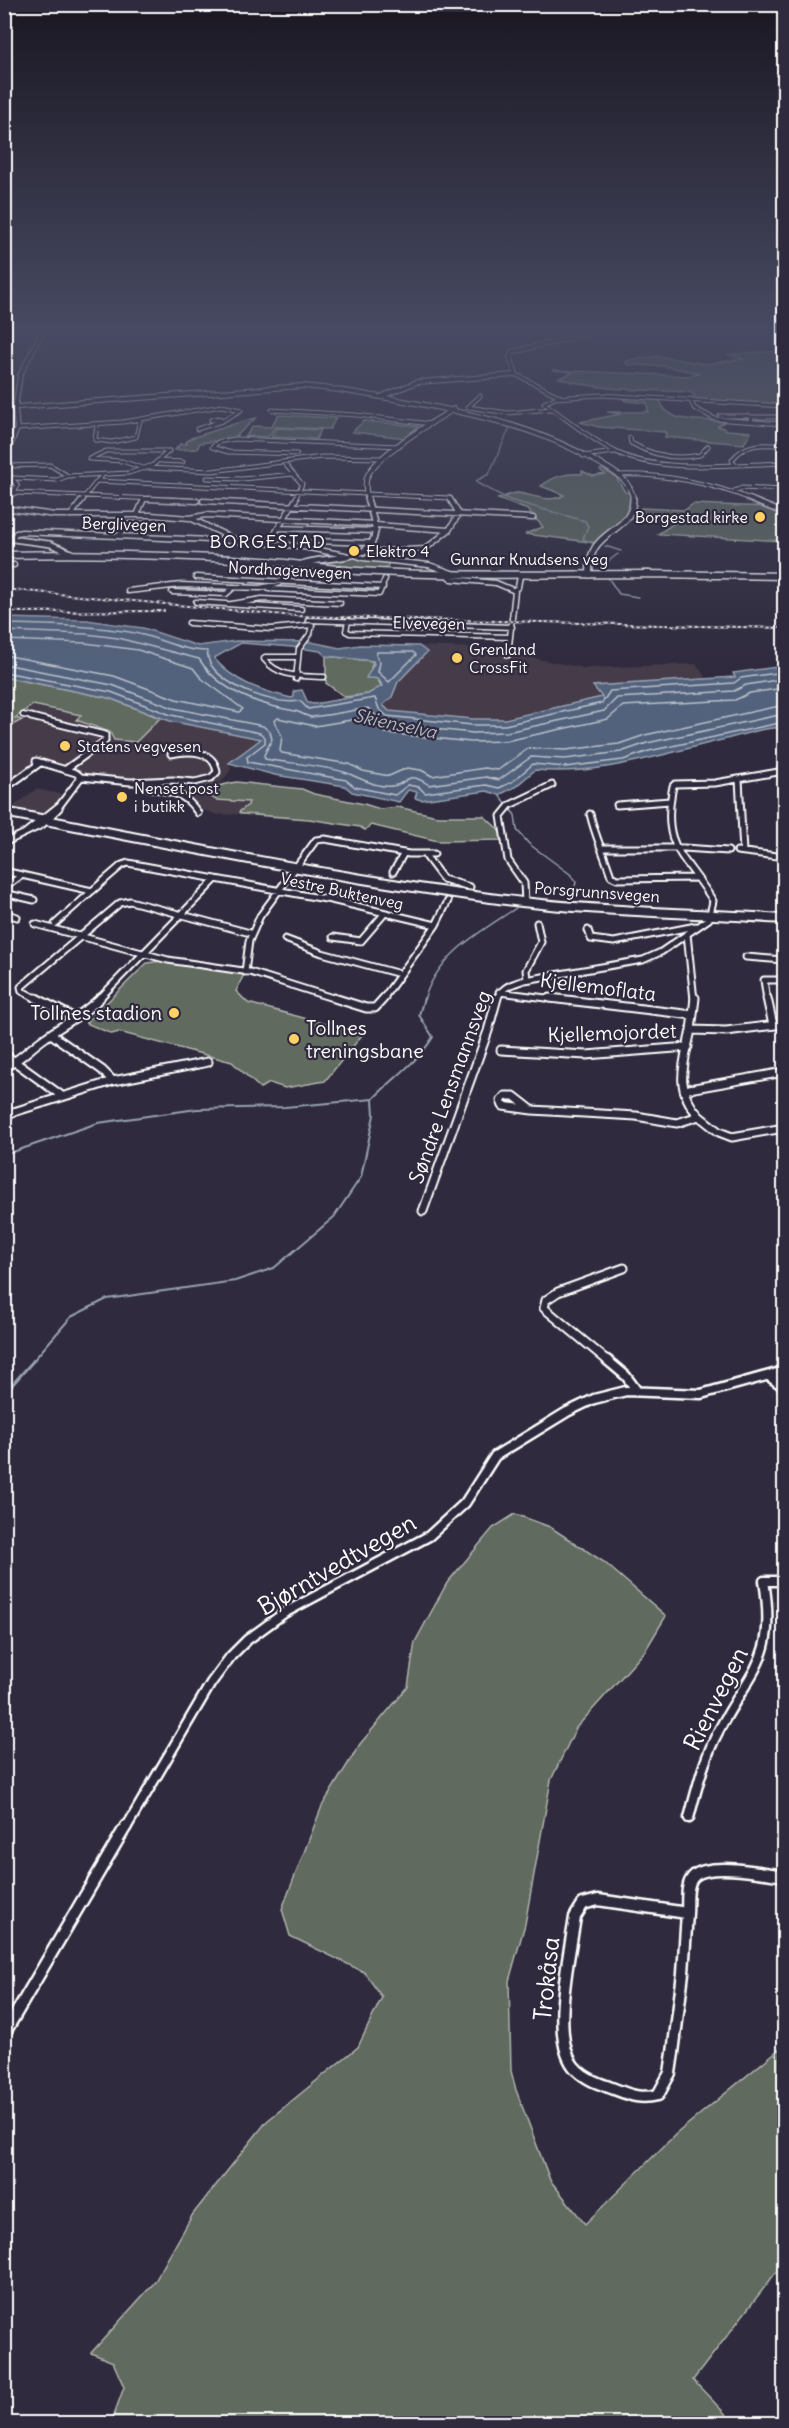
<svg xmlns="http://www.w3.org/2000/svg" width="789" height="2428" font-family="Delius,sans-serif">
<rect width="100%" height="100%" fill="#2f2a3d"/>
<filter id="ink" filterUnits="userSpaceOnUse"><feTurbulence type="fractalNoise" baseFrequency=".0167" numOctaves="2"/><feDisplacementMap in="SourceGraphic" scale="12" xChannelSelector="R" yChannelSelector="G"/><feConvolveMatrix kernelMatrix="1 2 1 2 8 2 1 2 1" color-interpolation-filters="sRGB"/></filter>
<g filter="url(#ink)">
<path fill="#453a4a" d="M419,646L512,649L513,654L584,668L696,664L706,678L594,686L603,697L552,707L505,719H473L388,711L382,704L392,697L398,682L426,652Z
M33,705L82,715L77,720L95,725L136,742L160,718L262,739L229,763L231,770L210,796L216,800L249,802L248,805L239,812L242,814L218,815L191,806L180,793L103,779L100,775L81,777L36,761L5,783L4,729L21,720L15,718Z
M36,789L66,795L48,812L40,814L10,809Z"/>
<path fill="#616a5e" stroke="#b0b4ae" stroke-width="1.5" d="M784,351V407L700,402L692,398L695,396L690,392C647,389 601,392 559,378L574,372L552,370L688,376L700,373L663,366L629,365L625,362C635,356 647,360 658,356L704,364L744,359L729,355L733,354Z
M621,397L659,398C666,426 703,419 725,421L718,426L727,430L751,432L744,444L665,437L666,432L599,427L580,422L621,414L607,412H648L647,403L626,401Z
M278,415L336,418L330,429L275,427L268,437L246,436L253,426L271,427Z
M256,418L233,439L200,443L197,449L175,450L180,444H187L186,442L191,438C213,432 236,422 256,418Z
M364,421L418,426L406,438L352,432Z
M277,428L321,430L316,439L271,437Z
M603,469L616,477L625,492L632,493L631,511L597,543L525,534L543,527L528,510L498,499C504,497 511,493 517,493C531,494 550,504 564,495L541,486C554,476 566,473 582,474V471L593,476L605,474L600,470Z
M693,504L770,507L784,513V541L658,534L676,522L640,514L639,511L641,508L685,510Z
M355,556L389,562L385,572L312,564Z
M326,656L373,661L371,668L382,687L368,694L345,697L326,683Z
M4,677L109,698L160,718L136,742L114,740L110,732L76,720L81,715L33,705L15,718L22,720L5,729Z
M236,782L302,789L314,794L364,804L380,809L398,807L437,816H484L497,828L505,840L438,841L371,825L365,830L360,827L309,819L242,814L239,812L248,805L249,802L216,800L210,796L218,786Z
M168,960L245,972L236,991L248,1003L363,1034L325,1081L285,1088L270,1083L260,1088L232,1062L119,1032L112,1034L86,1023L147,963Z
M515,1514L550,1527L604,1562L666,1616L645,1651L576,1728L551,1780L525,1924L509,1981L511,2071L516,2090L550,2180L585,2224L676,2134L784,2045V2262L693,2380L734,2423H111L124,2387L113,2362L91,2353L154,2283L193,2214L267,2121L358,2047L382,1997L364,1972L290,1936L282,1909L322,1806L360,1744L408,1687L415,1642L447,1583L493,1528Z"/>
<path fill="#52627c" stroke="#97a1b0" stroke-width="1.5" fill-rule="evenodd" d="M4,618L87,620L120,625L143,628L198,646L236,641L311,642L340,648L360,645L419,646L427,652L398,682L392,697L383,705L389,711L473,719H505L602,697L593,686L735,677L733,673L784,666V728C766,726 743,735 726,739C662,754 601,776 535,770L515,787L499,795L487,791L421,800L415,798L417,792L408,790L399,802L352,792L345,786L275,775L229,763L261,739L170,721L109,698L5,677ZM241,643L292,647L320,651L326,656L373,661L374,664L366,678C375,678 380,678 382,686L368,694L315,704L308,703L302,690L294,691V697L291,698C262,691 233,682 214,658Z"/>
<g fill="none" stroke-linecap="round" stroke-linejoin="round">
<path stroke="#bac0cb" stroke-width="1.5" d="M4,624C48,625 92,625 135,633C160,638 181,651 207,651C208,656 208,661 211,665C227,688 273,705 300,701L308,709L375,698L379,709L387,716L472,725H505L602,703L610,691L734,683L741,678L784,672
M4,631L86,634L118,638L199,659C220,692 258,705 295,711C301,712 306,717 312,717C331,715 350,711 368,708L385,724L473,733L507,732L604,711L617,698L734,691L746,685L784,679
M4,640L85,643L138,650L193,668L201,678L243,709L239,712L176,699L114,676L4,655
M377,652H413L416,655L389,682L378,672L380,662L376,655Z
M4,664L112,685L173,708L263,726L270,732L272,739L264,755L265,759C287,763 328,766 347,773C360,778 377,788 392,786C410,784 405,769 429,785L486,777L499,780L531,757L565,759L621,752L647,743L784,714
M4,672L111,692L171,715L260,733L265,737V743L247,757L248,762L346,780L355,787L395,795L408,785L419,787L425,793L486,785L499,788L512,782L533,764L565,767L623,760L649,751L784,722
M784,688L750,693L735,700L623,706L608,719L506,741L471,742L385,733L363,718L315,726L278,718L274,721L282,736L280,751L282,753L349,764L363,771L389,776L407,768L421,770L432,776L485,768L498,770L529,748L565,750L619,744L645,735L784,705"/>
<path stroke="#97a1b0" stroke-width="1.5" d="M511,425L489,474L476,481L477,483L510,500L585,521L588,526L583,539L592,543
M605,546L621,551
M605,570L607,562L618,554
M607,576L619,594L638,597
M499,795L515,815L517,830L529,844L570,874L576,882L574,891
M424,1000C438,954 479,933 516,908"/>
<path stroke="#97a1b0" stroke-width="2" d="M4,1155L98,1123L197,1109L285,1107L373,1099
M32,1362L71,1317L107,1299L235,1281L274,1268L334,1217L361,1177L374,1115L373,1099C393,1078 418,1062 433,1037L419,1015L424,998"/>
<path stroke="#97a1b0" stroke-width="3" d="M4,1394L34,1360"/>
<defs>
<path id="minor-far5" d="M515,374L561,397
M480,396L468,407L508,413L551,409
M690,399L694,408L715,419L784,424
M784,406L601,395L555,398L544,403C567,419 591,440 616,452C659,474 736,464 784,463
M272,410L356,415L431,424
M720,416H750L752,421
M751,417H784
M219,418L223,420H211Z
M97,425L95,440L112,442L136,437L140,420
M17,429L123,422L222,406L241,410L222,421L197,429
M630,438L631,443C653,456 675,460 700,455L708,446
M297,454L228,452L212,447L218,442L235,439L399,446
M583,456L615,452
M160,461L183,462
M283,462L302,484L295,500
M734,464L732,460C745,442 764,444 784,446
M4,466L50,465L68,476
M147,468L212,471L322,457L382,458
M145,469L122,461L89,459L106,451H169
M103,475L97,481L449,498L450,500
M617,475C662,473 711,483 753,500
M14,478L57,480L68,476L129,473L153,465L169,451
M207,478L242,479L294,474
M734,491L742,488L784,490
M14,493L181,500
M82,500L97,481"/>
<path id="minor-far4" d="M147,499L197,501
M749,499L784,513
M203,501L533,518
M4,508L55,515H151L190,518
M71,515L83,499
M137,515L144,499
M375,525L449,530
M279,528L376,531
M119,535L129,524H154
M11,539L16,533L22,532L234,541
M269,543L296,499
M308,548L315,541L370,543
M364,552L425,549L449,530L459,514L450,499
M345,555L298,546L238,541L190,518L206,515L375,524
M355,555L363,558L429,565L452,573
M4,564L14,565
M451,573L449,577L452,579L496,583L515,591L508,655
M196,577L383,587
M269,589L379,594L385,579
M514,590L518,587L520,576
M128,591L181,585L260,588L278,584L299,565
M172,592L226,594L234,587
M196,602L301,609
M232,604L262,599L340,603
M308,620L512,627
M348,621L346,631L350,633L510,637
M189,623L271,629L312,625
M298,657H265L264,659C279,678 302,676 324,677
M296,679L299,649L310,634L312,625
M23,715L37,718"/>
<path id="minor-far3" d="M31,717L105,735V741L66,769
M81,777L130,782L172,780L195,782L211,778L217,772C214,750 189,750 171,754
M739,779L743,852
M135,782C161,796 179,784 198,813
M4,789L40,763
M617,805L670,801
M590,814C595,836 604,854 611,876L617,879L696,878
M25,833L60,805L81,777L76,773L36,761
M4,843L42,825L59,808
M602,848H684L728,851
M737,851L777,856
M425,855L443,879L470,887
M4,871L92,891L122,865L128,863L331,900L436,925
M393,872L404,853
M4,888L22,875
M4,893L34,900
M525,902L524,883L508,860L501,816L510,805L552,785
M4,913L17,917
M35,924L168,960L250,972L339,1000
M55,924L92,891
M588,930L591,939L614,942L696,926
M333,937L361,941L385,913
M285,939L322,953L400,974
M746,957L784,960
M245,972L249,941L260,916L316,840L325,839L409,854H434
M527,979L526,970L541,942L537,923
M499,992L562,1000
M39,1000L22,991L21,987L120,903L130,901L250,933
M98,1000L216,879
M382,1000L436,925L448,901
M497,1000C501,986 513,984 525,980L643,960L661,952L687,934
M694,1000L687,934L709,919L713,901C685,854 660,849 673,786L675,784L715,783L784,771
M767,1000L764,980H784"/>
<path id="minor-far2" d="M36,998L75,1018
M334,998L366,1008H375L384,998
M550,998L693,1015
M695,998L691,1030L726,1031L784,1024
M767,998L773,1025
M51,1034L102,1070L113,1081
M501,1050L586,1055L688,1047
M4,1054L62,1096
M4,1068C20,1060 31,1047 46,1037C64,1024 84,1014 100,998
M689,1089L784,1072
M505,1096H514L532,1110L503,1106L501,1101Z
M532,1110L636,1116L677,1123L699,1116C673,1088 684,1064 691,1030
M4,1115L113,1081L208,1062
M699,1116L719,1132L732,1137L784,1128
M423,1211L488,1031L497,998
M609,1362L544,1308L546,1300L558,1292L624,1268"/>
<path id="minor-far1" d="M607,1360L626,1376L637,1391
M770,1377L784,1387
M689,1818C697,1788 704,1758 719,1730C752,1667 777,1660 764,1581H784
M126,1828L211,1683L231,1656L247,1640L284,1613L429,1536L465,1503L495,1456L567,1412L594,1399L626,1391L701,1394L784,1371"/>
<path id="minor" d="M598,1900L687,1913L683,1973L673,2053L670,2073L658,2095C638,2100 628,2094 609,2087C598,2083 586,2079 577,2070C548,2043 570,1954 575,1917L583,1904Z
M687,1913C688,1902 685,1884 694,1876C710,1862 764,1873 784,1876
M4,2034L126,1826"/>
<path id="tertiary-far1" d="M4,460L17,429L15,409L20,375L43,330
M4,469L17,485L14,493L5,500
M368,500C366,493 364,485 367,477C374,456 434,421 454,409"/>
<path id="tertiary" d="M4,501L7,499
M4,538L50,544L72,553
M299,565C321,554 373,566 375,531C375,520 370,509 367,499"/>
<path id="secondary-far1" d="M380,397L417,382L514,375L516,373L510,358L512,352L567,339L592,330
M4,408L302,386C333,388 362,394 393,399C465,412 534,425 597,462C613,471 632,480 633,500"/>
<path id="secondary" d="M590,575C585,528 633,535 633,499"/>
<path id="primary" d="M4,555C91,553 177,555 263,561C295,563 326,569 358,571C455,577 552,574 649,574
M644,574L784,576"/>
<path id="trunk" d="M4,812C176,845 348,881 522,902C607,912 698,913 784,919"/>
</defs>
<use href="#minor-far5" stroke="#fff" stroke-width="5"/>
<use href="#minor-far4" stroke="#fff" stroke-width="7"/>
<use href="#minor-far3" stroke="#fff" stroke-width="9"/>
<use href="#minor-far2" stroke="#fff" stroke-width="11"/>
<use href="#minor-far1" stroke="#fff" stroke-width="13"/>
<use href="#minor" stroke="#fff" stroke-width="15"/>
<use href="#tertiary-far1" stroke="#fff" stroke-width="6"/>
<use href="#tertiary" stroke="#fff" stroke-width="8"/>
<use href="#secondary-far1" stroke="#fff" stroke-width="6"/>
<use href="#secondary" stroke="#fff" stroke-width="8"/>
<use href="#primary" stroke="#fff" stroke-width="9"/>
<use href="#trunk" stroke="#fff" stroke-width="12"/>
<use href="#minor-far5" stroke="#2f2a3d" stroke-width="3"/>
<use href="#minor-far4" stroke="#2f2a3d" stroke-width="4"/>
<use href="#minor-far3" stroke="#2f2a3d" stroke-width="5"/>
<use href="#minor-far2" stroke="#2f2a3d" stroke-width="7"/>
<use href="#minor-far1" stroke="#2f2a3d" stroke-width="8"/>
<use href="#minor" stroke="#2f2a3d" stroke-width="10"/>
<use href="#tertiary-far1" stroke="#2f2a3d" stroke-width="4"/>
<use href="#tertiary" stroke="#2f2a3d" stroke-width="4.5"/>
<use href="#secondary-far1" stroke="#2f2a3d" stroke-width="4"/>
<use href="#secondary" stroke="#2f2a3d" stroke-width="5"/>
<use href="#primary" stroke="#2f2a3d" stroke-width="6"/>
<use href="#trunk" stroke="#2f2a3d" stroke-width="8"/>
<defs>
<path id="rail" d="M4,589L295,616L784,628
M4,612L164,611"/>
</defs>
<use href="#rail" stroke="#fff" stroke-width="2"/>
<use href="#rail" stroke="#2f2a3d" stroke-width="1.5" stroke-dasharray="3" stroke-linecap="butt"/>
</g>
</g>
<linearGradient id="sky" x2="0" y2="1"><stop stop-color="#1a1722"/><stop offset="0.49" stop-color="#474a62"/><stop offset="1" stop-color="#474a62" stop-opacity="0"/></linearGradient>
<rect width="789" height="670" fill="url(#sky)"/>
<g fill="#ffd166" stroke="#2f2a3d" stroke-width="2">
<circle cx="760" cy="517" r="6"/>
<circle cx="354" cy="551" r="6"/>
<circle cx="457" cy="658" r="6"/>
<circle cx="65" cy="746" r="6"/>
<circle cx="122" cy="797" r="6"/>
<circle cx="174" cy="1013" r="6"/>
<circle cx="294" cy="1039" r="6"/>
</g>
<g text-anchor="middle" stroke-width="4.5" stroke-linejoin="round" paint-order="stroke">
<g font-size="16" fill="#fff" stroke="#2f2a3d" text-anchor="start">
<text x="748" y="523" text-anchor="end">Borgestad kirke</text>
<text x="366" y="557">Elektro 4</text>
<text x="469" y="655">Grenland<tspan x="469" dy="18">CrossFit</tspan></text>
<text x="77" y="752">Statens vegvesen</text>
<text x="134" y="794">Nenset post<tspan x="134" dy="18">i butikk</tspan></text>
</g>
<g font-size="16" fill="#fff" stroke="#2f2a3d">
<text transform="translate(124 524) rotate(2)" y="6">Berglivegen</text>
<text x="529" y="565">Gunnar Knudsens veg</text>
<text transform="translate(290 570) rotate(3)" y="6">Nordhagenvegen</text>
<text transform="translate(429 623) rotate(1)" y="6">Elvevegen</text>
<text transform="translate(342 891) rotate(12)" y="6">Vestre Buktenveg</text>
<text transform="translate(597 892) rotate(4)" y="6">Porsgrunnsvegen</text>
</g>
<g font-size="18" letter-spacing="1.5" fill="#fff" stroke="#2f2a3d">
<text x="268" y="548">BORGESTAD</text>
</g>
<g font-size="18" font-style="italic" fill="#b1b8c4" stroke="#2f2a3d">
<text transform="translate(395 724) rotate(12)" y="6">Skienselva</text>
</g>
<g font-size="20" fill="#fff" stroke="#2f2a3d">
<text transform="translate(598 987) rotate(7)" y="7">Kjellemoflata</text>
<text transform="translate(612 1033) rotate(-2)" y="7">Kjellemojordet</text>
<text transform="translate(450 1087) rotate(-70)" y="7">Søndre Lensmannsveg</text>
</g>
<g font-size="20" fill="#fff" stroke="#2f2a3d" text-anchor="end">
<text x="162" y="1020">Tollnes stadion</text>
<text x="306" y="1035" text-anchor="start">Tollnes<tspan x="306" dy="23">treningsbane</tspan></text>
</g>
<g font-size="24" fill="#fff" stroke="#2f2a3d">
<text transform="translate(337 1565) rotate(-30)" y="8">Bjørntvedtvegen</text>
<text transform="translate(716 1699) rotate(-63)" y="8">Rienvegen</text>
<text transform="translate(547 1979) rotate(-84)" y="8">Trokåsa</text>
</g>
</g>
<rect width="789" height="2428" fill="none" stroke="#2f2a3d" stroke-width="24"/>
<rect x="12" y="12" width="765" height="2404" fill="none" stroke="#fff" stroke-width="2" filter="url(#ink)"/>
</svg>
